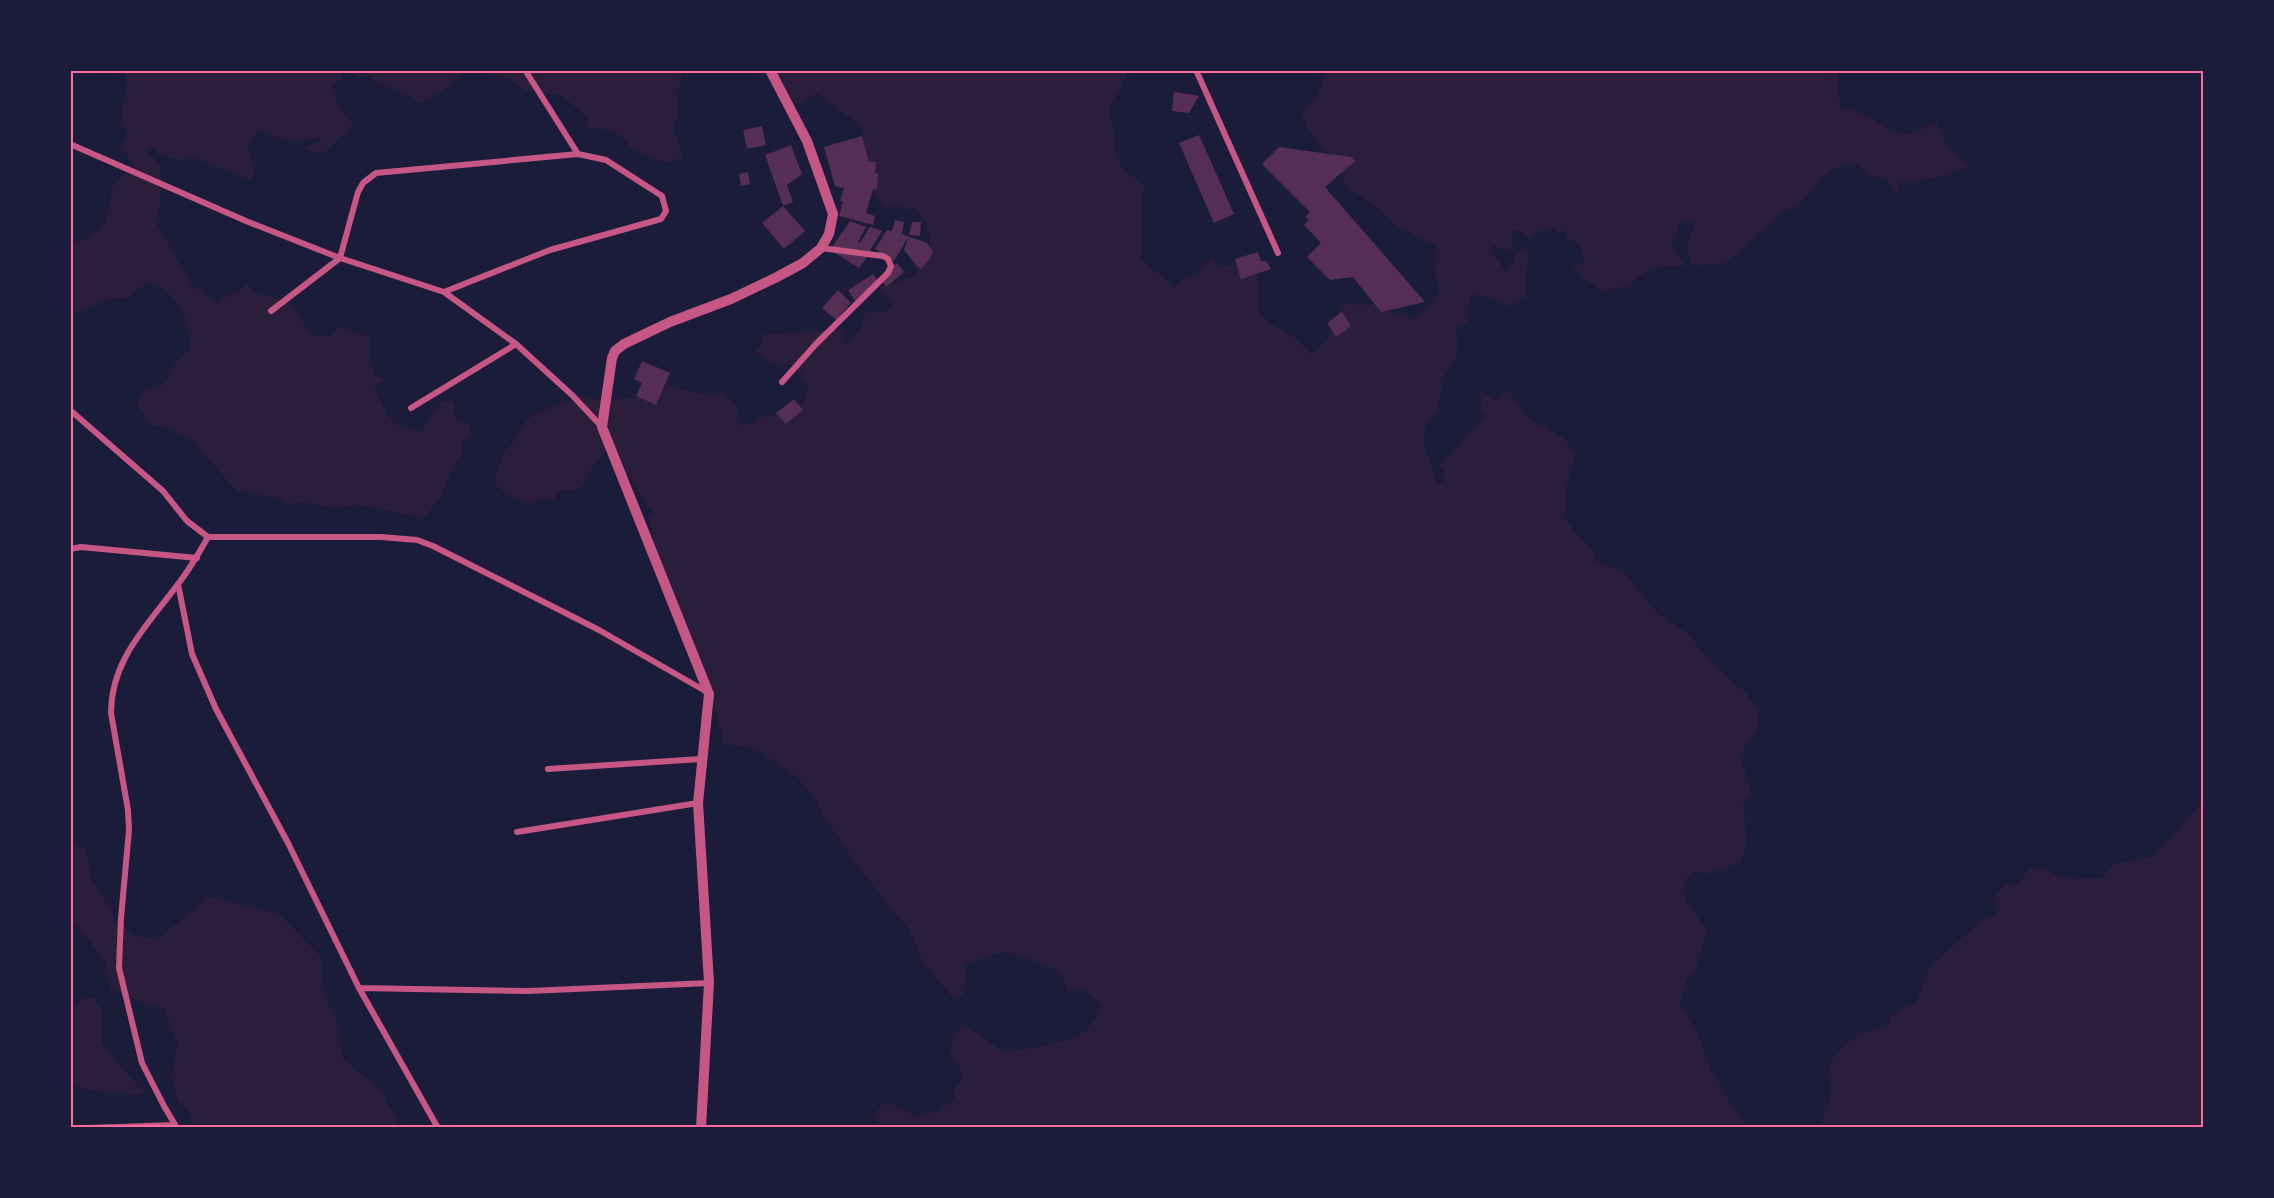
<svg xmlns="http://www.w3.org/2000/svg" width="2274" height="1198" font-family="Roboto,sans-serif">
<rect width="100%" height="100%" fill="#1b1b3a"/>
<path fill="#2a1e3b" d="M125,71H343L341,79L331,87L336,97V103L354,126L321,155L304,147L317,143L322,137C309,139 294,143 282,139C273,137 267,132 258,131L247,146L256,173L250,180L187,155L182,161L159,154L150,146L145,151L160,165C162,184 161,205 156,223L192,285L218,303C226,294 239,294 247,284L255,292L290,303L311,335L331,337L339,326L371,338L370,357L374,376L385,378L374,389L389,417L397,425L421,432L441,402L453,401C457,417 450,420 469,425L471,434L462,443L463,454C452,465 449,479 443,492C439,501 431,509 425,516L416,517L385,509L355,505L335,508L302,502L290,504L277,497L271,498L254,493L237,491L209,460L197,442L170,429L151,425L136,403L147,388H159L166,381L176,362L190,349C191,320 178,292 149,282L128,297L107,300L71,314L70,245L83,239H89L106,222L113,185L133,166L122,146L128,135L121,117L127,88Z
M354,71H681V85L676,90L679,111L673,129L684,157L665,163L628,147V142L611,130L588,128V119L562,95L525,91C510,75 487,73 467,71L443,91L434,94L429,101L416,102C404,88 382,90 370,76L356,78Z
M771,71H1126L1127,75L1109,108L1115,138V154L1123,169L1145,186L1141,209V258L1174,288L1182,278L1197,274L1211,258L1220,266L1244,265L1258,277V311L1270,323L1294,337L1312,355L1337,327L1341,304L1375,305L1415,320L1434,302L1440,288L1436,279L1435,245L1413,236L1408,230L1397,227L1378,208L1345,186C1345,157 1305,142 1302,112L1316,99L1324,75L1329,71H1845L1838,77L1840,108C1862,106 1887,134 1906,134C1915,134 1929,125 1937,122L1947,147L1969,166C1943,177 1926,181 1898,182V194L1892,189L1888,180L1870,175L1858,164H1847L1829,171L1798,206L1783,211L1727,263L1693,266L1686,248L1695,223L1683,220L1671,245L1686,266C1661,267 1646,266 1629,287L1613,288L1605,293C1593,286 1584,276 1571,269L1585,262L1578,244L1565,236L1566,230L1556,234V227L1541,231L1529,239L1523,231L1511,229L1514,243L1509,251L1492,245L1491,252L1506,271L1514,264L1516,252L1525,248L1529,253C1526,265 1528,283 1527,297L1512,302L1513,308L1491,298L1471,294L1467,313L1469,322L1455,329L1458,344L1455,359L1444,377L1438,411L1426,423L1423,443L1438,484L1444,481V467L1437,468L1486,417L1481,411L1480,391L1497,401L1507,389L1528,418L1564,438L1576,458L1569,472L1570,479L1564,485L1568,493L1564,517L1579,537L1591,547L1596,561L1624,572L1658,614L1686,632L1713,664L1746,693L1753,704L1758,709L1760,722L1740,756L1752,793L1743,804L1747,840L1741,862L1708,874L1695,871L1684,881L1685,899L1707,930L1696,969L1686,981L1682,998L1679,1002L1699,1036L1711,1069L1736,1113L1750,1127H876L875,1113L886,1101L917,1117L929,1111L932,1114L955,1100L954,1089L960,1083L962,1073L949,1050L962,1023L1005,1053C1027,1048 1070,1044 1087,1029C1094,1023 1098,1014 1102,1005L1083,989L1067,990L1062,975L1055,969L1006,951L966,964L964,995L954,999L923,963L910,931L855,863L842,841L826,820L816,800L797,777L756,749L724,744L708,685L653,544L652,528L648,519L653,514L625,470L618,452L607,443L603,456L592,468L584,484L578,490L560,491L552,501L543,498L529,504L506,494L494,483L504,452L515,440L526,421L533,415L550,408L553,405H559L582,395L599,400L647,397L668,385L707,396L711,393H723L738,407L739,425L751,424L762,417L787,412L804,403L808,385L802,379V373L790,365L770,364L766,357L756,352L764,340L758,335L846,329L842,341L848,344L860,328L866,312H886L894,302L881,292L880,287L901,281L904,278L917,276L914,255L931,250L928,226L915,208L904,210L900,206L887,208L871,190L862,127L817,93L799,104L783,101Z
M2203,801V1127H1817C1824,1120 1831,1100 1831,1089C1831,1083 1828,1076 1829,1070C1831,1047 1868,1027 1889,1026V1020L1895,1013L1917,1001L1929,968L1978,923L1997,913L1995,896L2005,885H2017L2029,869L2042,868L2062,879L2102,878L2113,864L2151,857L2178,831Z
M71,843L86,849L92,880L111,910L114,919L123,921L131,935L159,940C172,923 192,916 204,899L215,898L279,914L322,958L323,994L338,1023L343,1059L380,1089L401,1127H188L191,1122L190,1112L178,1101L171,1076L178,1044L164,1009L146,1004L110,988L105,961L76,924L71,930Z
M94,997L102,1010L101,1043L144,1093L134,1095L117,1092L105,1093L71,1086V1009L75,1008L82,999Z"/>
<path fill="#542f53" d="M1174,92L1199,96L1189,113L1172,111Z
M762,126L766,145L747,149L743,130Z
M1199,135L1234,214L1214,223L1179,143Z
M862,136L869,162H876L875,173H878L877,189H873L866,213L875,216L873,225L839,216L843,201H840L844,188L835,186L824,147Z
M791,145L802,174L787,185L793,202L783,206L765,155Z
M1279,147L1351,157L1355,161L1325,187L1425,302L1381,312L1353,277L1330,280L1307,257L1321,243L1304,225L1309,220L1305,217L1310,212L1262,164Z
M748,172L750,184L741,186L739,174Z
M783,206L805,231L784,249L762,223Z
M895,220L904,222L902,234L927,243L933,252L930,259L921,269L917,266L904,250L909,236L894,261L875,249L887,230L892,231Z
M850,221L866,227L858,242L859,244L870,227L882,231L869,252L860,249L861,253L867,257L859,268L830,250Z
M912,222H921L920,236L909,235Z
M1258,252L1261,261H1266L1271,269L1241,279L1235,259Z
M897,263L904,272L886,287L879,278Z
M873,274L879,283L857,304L848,290Z
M838,290L851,303L836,320L822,308Z
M1342,312L1351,326L1336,337L1327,323Z
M642,361L670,373L656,405L636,396L642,383L634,379Z
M794,399L803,410L786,424L776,413Z"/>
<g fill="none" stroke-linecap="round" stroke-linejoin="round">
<path stroke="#c65784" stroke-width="6" d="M525,70L578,154
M1196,70L1278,253
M70,144L246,221L340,258L444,292L516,344L572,395L602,427
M340,258L358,192L363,183L376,173L578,154L606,160L662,196L666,211L661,219L550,250L444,292
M271,311L340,258
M782,382L816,344L888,273L891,266L888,259L883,256L821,248
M411,408L516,344
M70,410L163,491L187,521L208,537
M208,537H381L417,540L433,546L599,630L707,692
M70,549L81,547L197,558
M178,584L192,654L216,709L288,843L359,988L438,1128
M548,769L701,759
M517,832L698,803
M359,988L529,991L709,983
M89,1128L175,1125
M177,1128L164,1106L142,1063L119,968L121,918L129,830L128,810L111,713C111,659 148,625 178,584C190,569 199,553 208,537"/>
<path stroke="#c65784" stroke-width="10" d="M701,1128L709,983L698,803L709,694L602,427L612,358L615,351L624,344L670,322L731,299L777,277L803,263L821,248L829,234L833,214L807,141L770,70"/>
</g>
<rect width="2274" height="1198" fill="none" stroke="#1b1b3a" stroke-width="144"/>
<rect x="72" y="72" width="2130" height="1054" fill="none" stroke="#ff6b9d" stroke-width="2"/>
</svg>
